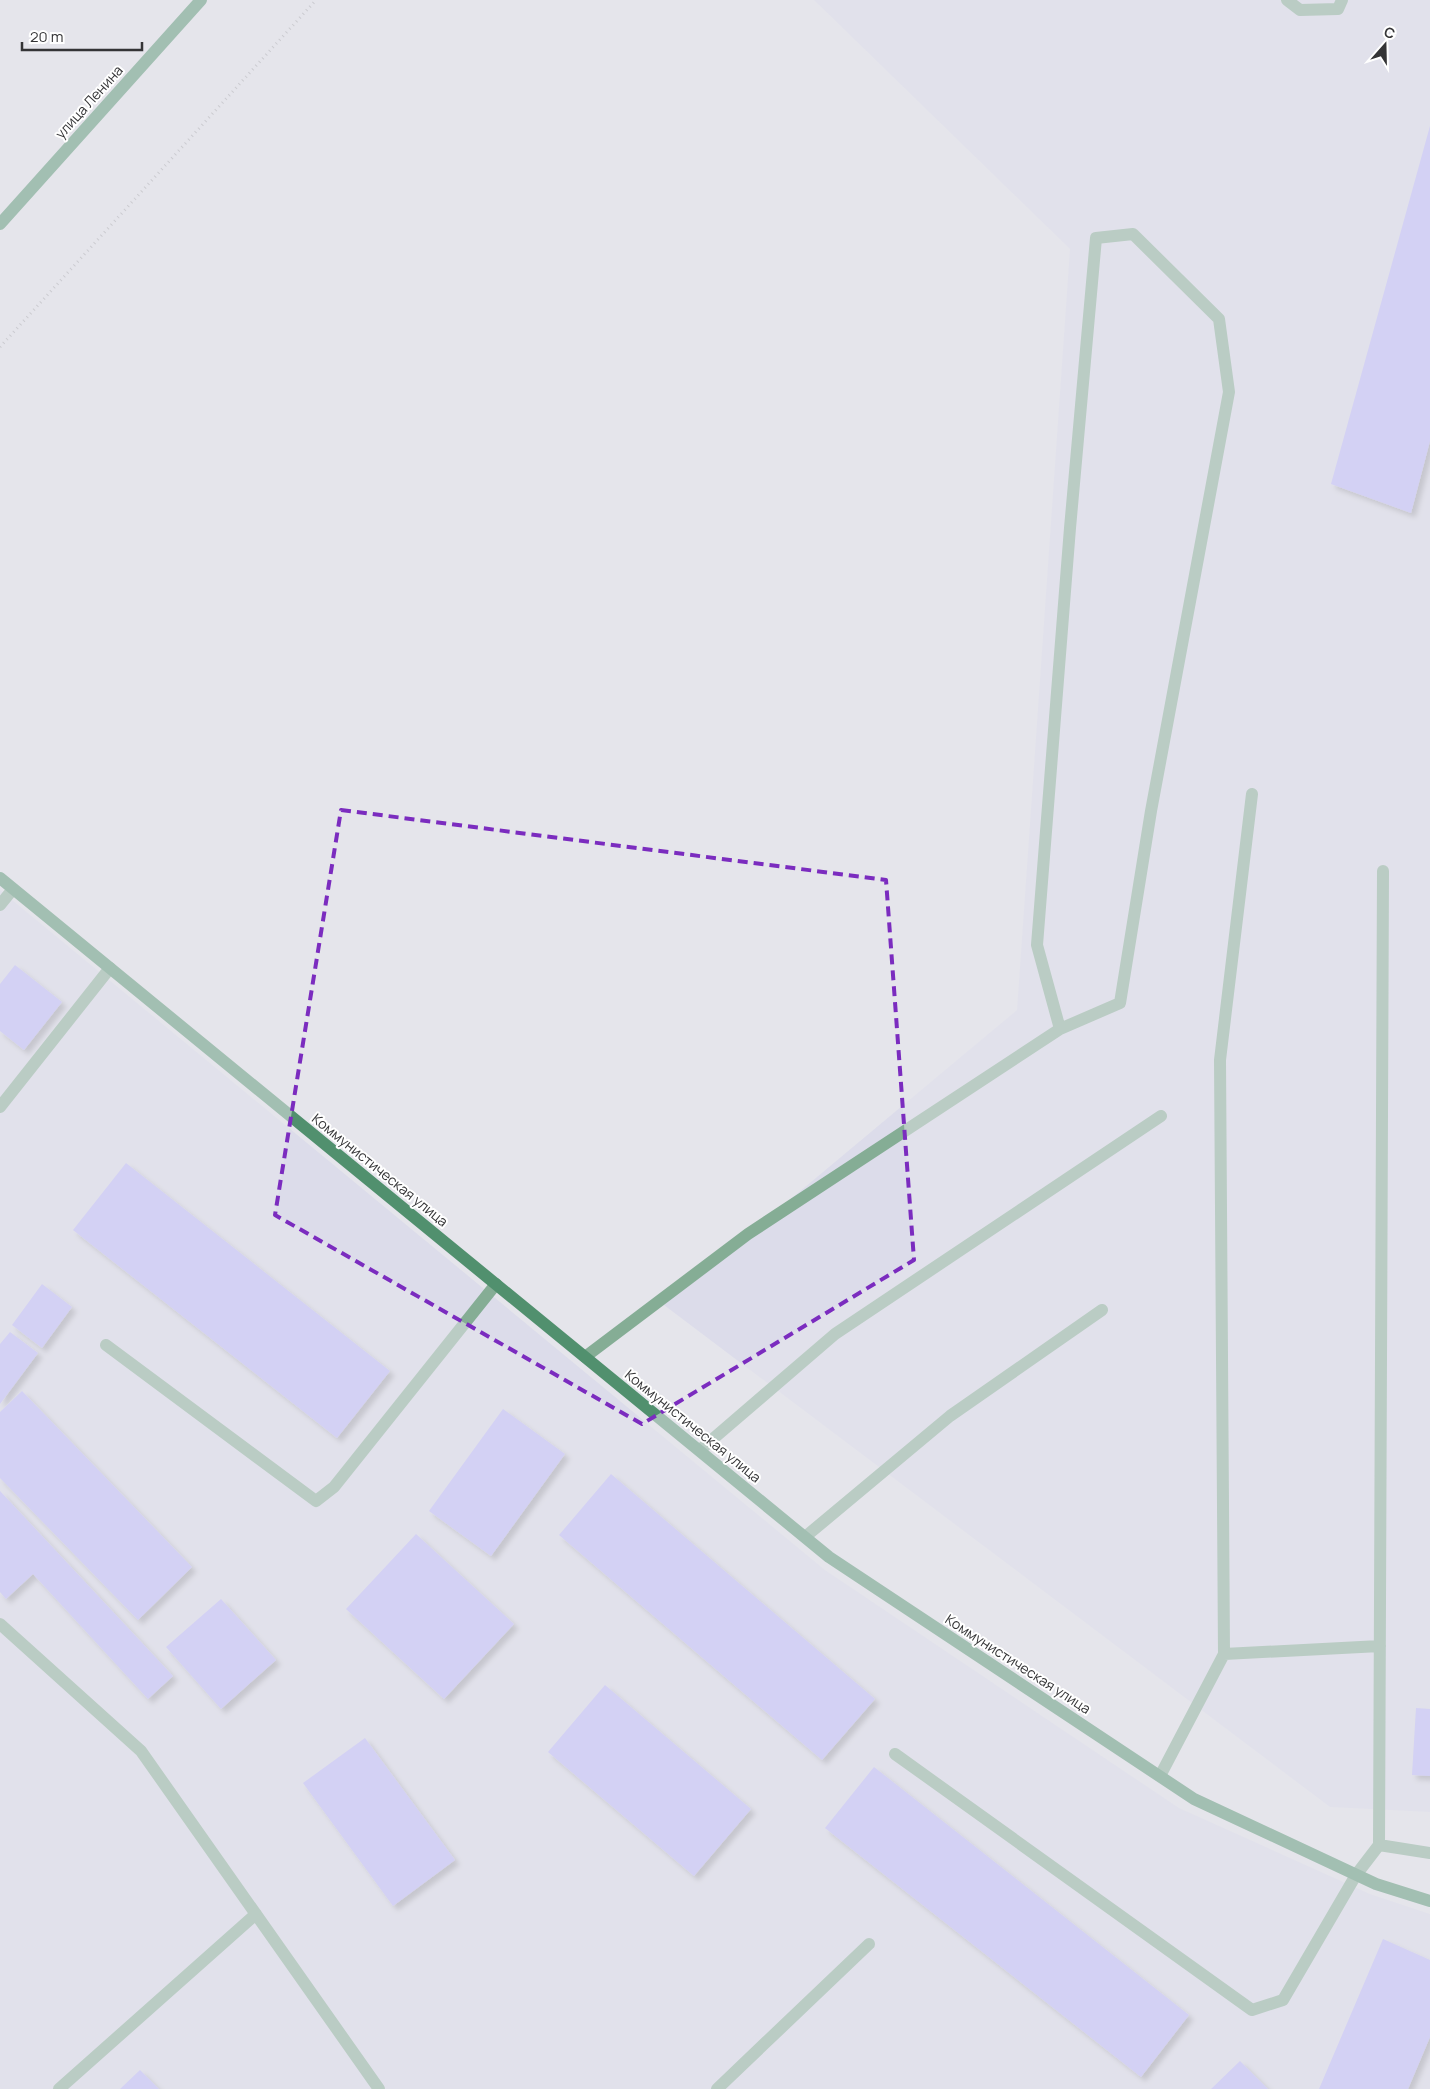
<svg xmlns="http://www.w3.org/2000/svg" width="1430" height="2089" font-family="Manrope,sans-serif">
<defs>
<filter id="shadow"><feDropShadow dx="4.5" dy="4.5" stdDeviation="2.5" flood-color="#0004"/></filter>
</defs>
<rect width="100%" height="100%" fill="#e5e5eb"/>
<path fill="#dcdcea" d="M814,0H1430V1812L1330,1807L664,1305L1017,1010L1070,249Z
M0,890L825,1570L1179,1808L1370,1894L1430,1914V2089H0Z"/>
<path fill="#bdb8fe" filter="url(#shadow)" d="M1430,126V441L1411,513L1331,484Z
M15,965L62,1002L24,1050L0,1031V984Z
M126,1163L390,1371L337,1438L73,1230Z
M42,1284L72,1307L42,1348L12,1325Z
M10,1332L38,1353L0,1404V1344Z
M22,1391L192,1567L138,1620L0,1478V1412Z
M503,1409L565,1454L491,1556L429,1511Z
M611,1474L875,1699L822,1760L559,1535Z
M0,1491L173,1676L148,1699L33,1574L6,1599L0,1592Z
M416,1534L514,1624L444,1699L346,1609Z
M221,1599L276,1660L221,1709L166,1647Z
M605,1685L751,1809L694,1876L548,1752Z
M1416,1708L1430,1709V1776L1412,1775Z
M365,1738L455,1860L393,1906L303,1783Z
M874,1767L1189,2015L1141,2077L825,1828Z
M1383,1939L1430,1960V2037L1408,2089H1319Z
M1240,2061L1268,2089H1211Z
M140,2070L159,2089H120Z"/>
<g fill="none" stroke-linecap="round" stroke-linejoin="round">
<path stroke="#ababb0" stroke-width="3" stroke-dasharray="1 4" stroke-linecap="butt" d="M0,347L316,0"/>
<path stroke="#85ad95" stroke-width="12" d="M1287,0L1300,10L1338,9L1342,0
M0,905L13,889
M0,1107L110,968
M106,1345L316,1501L334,1487L496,1284
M585,1357L748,1234L1060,1029L1120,1003L1151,811L1229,392L1219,319L1133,234L1096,238L1070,528L1037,945L1060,1029
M700,1450L835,1334L1161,1116
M805,1537L950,1416L1102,1310
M0,1624L141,1751L379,2089
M1224,1654L1380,1646
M895,1754L1252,2010L1283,2000L1356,1875L1379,1845L1430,1853
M1160,1776L1224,1654L1220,1060L1252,794
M1379,1845L1383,871
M59,2089L256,1914
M717,2089L869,1944"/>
<path stroke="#51906e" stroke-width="12" d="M0,224L201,0
M0,878L829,1557L1194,1799L1376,1884L1430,1901"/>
</g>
<path d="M0 0H1430V2089H0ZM341,810L886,880L914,1260L642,1424L275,1215Z" fill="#e5e5eb" fill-opacity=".55" fill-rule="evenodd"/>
<path fill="none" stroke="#7b2cbf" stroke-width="4" stroke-dasharray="10 6" stroke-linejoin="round" d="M341,810L886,880L914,1260L642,1424L275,1215Z"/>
<g text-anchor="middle" stroke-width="4" stroke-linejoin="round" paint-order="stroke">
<g font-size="14" fill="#343436" stroke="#fff">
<text transform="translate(89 102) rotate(-48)" y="5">улица Ленина</text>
<text transform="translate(380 1170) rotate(39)" y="5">Коммунистическая улица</text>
<text transform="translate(693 1426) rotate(39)" y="5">Коммунистическая улица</text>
<text transform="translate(1018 1664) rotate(33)" y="5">Коммунистическая улица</text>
</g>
</g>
<g transform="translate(1385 45) rotate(20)" stroke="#ffffff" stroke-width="4" paint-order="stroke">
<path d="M0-4L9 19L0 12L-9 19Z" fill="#343436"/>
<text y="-8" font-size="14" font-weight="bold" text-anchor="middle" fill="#343436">С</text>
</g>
<path d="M22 42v8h120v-8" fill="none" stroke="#343436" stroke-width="2.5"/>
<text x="30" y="42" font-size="15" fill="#343436" stroke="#ffffff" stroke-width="4" paint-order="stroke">20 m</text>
</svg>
